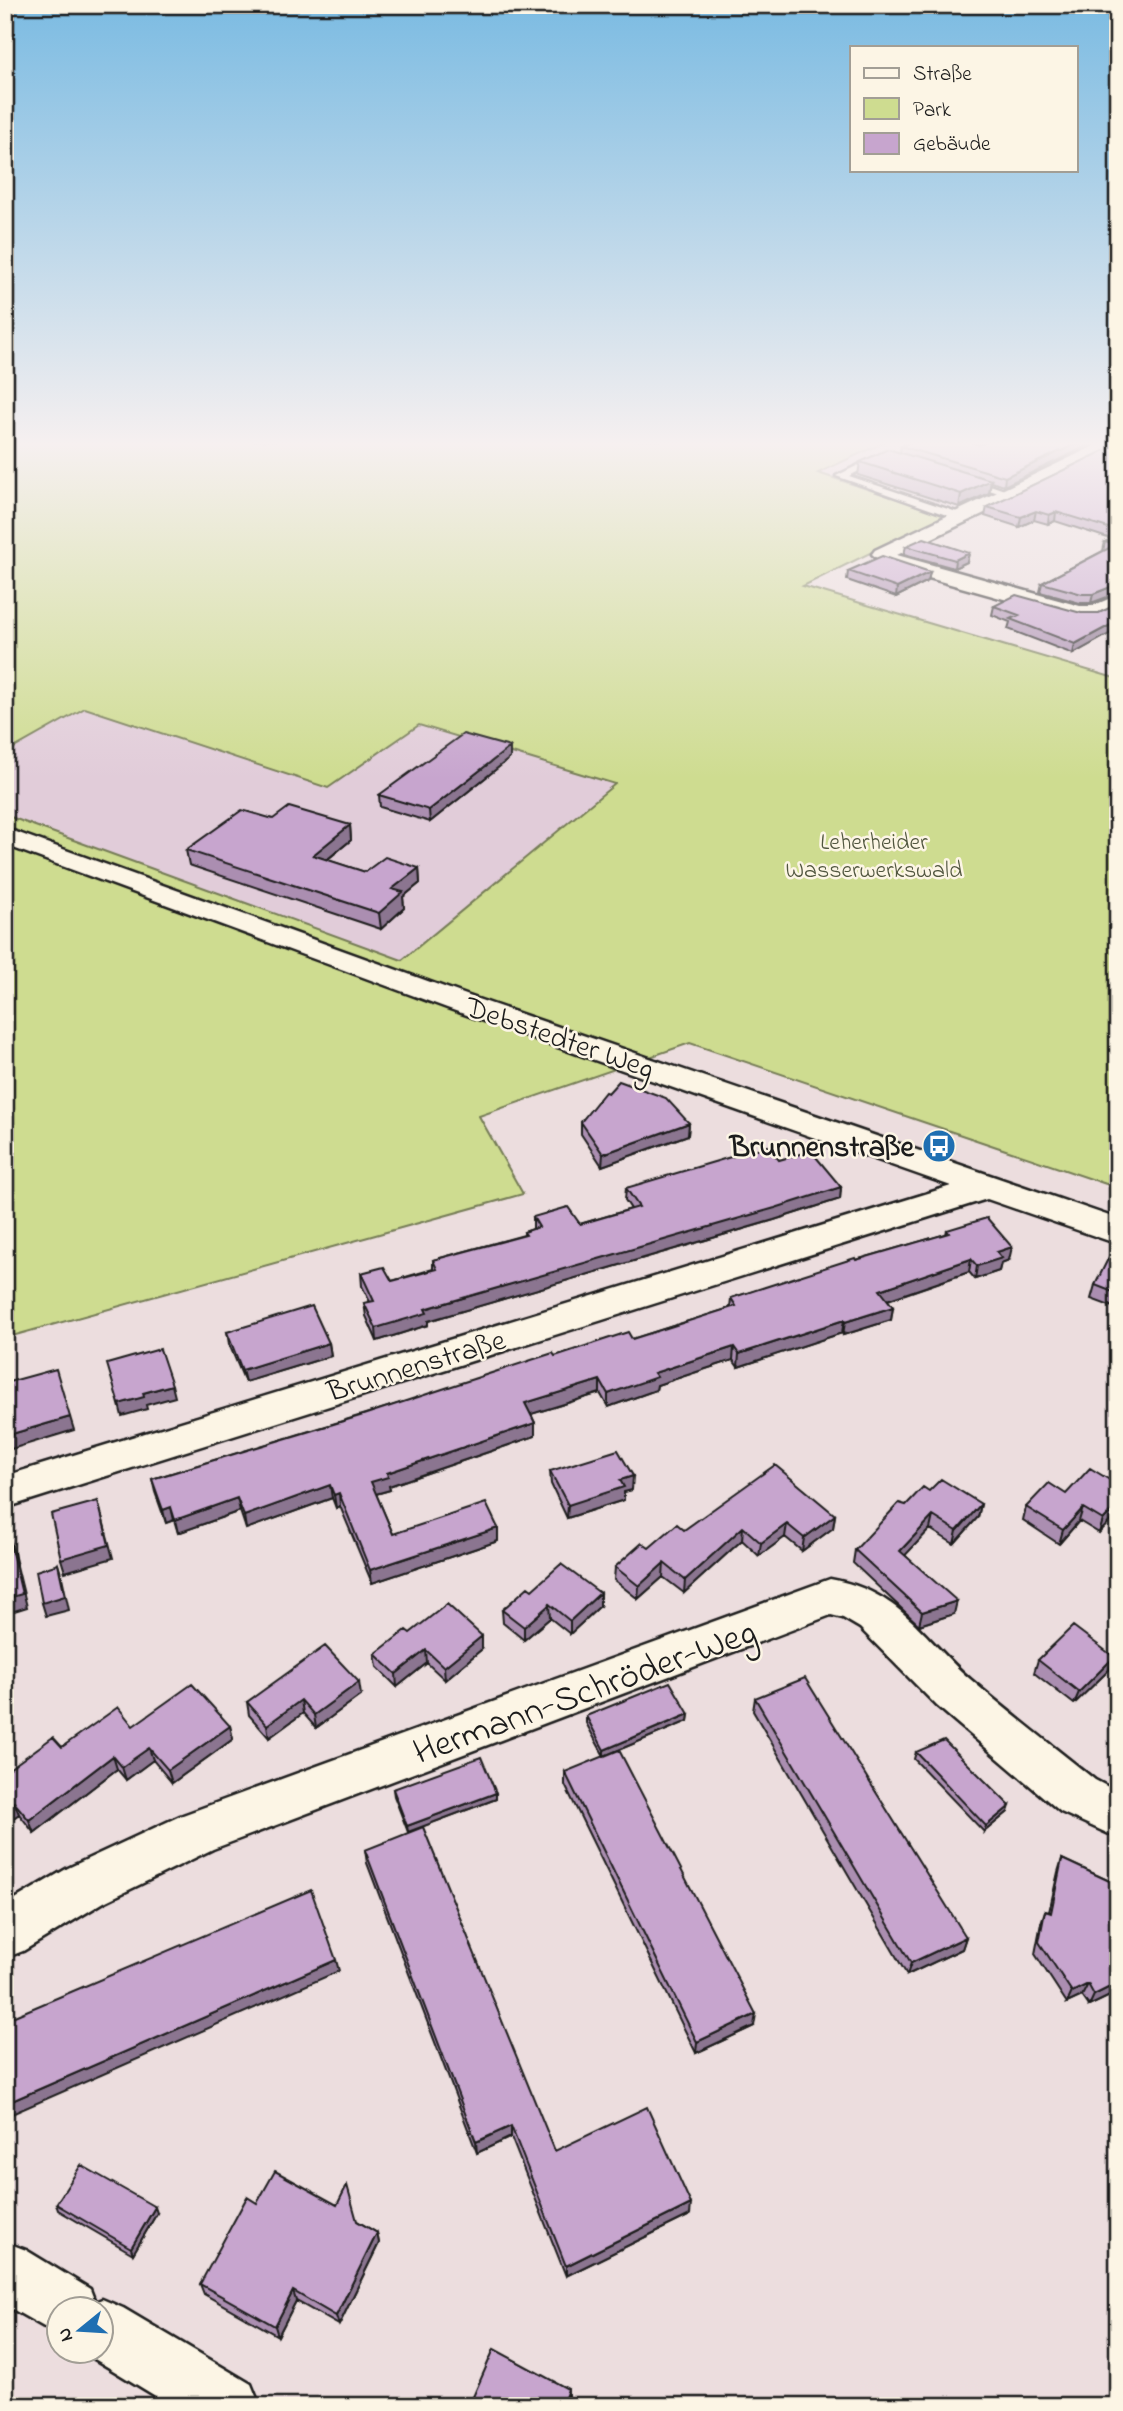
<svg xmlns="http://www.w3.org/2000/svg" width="1123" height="2411" font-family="'Indie Flower',sans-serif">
<rect width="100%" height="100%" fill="#ecddde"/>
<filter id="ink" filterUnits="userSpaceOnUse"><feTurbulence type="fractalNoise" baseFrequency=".0143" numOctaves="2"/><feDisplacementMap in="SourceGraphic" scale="14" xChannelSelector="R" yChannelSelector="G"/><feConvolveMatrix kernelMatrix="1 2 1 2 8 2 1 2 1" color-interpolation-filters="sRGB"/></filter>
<g filter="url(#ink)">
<path fill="#e1ccd9" d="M887,441H1105L947,515L817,473Z
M85,708L328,788L419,725L615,784L402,961L5,815V753Z"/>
<path fill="#cedc90" stroke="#757c56" stroke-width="2" d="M5,441H887L818,473L947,515L803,586L1118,679V1188L690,1043L479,1116L523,1194L5,1338V815L402,960L615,784L419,725L328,788L85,708L5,753Z"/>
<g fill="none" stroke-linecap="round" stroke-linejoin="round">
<defs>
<path id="lane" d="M877,456L885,458L849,476L963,514V518H955L836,476Z
M964,478H970L1013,493L1008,496L964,482Z"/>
<path id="street" d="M1105,441H1118V449L897,555L1080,606H1092L1118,595V610L1096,620H1079L886,566L872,554L875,550Z
M5,828L469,996L1118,1219V1244L987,1199L5,1508V1476L951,1186L447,1008L5,845Z
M830,1579C900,1591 921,1636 970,1679C1011,1714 1054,1747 1095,1780L1118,1792V1838L1061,1812L937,1706L860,1628L843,1618L831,1615L213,1849L104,1902L23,1951L5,1958V1905L68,1868L180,1816Z
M5,2242L26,2250L90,2289L95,2302L102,2299L123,2308L251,2384L260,2406H172L83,2352H102V2310H60V2336L5,2305Z"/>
</defs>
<use href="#lane" stroke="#1c1c1c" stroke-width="5"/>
<use href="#street" stroke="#1c1c1c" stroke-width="5"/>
<use href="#lane" fill="#fcf5e5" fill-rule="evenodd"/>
<use href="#street" fill="#fcf5e5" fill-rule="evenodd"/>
</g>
<path fill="#ab8eb1" stroke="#1c1c1c" stroke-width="2" d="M1098,441L1004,486L991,482L989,493L959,507L858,475L860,462L900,453L901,446Z
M1118,444V593L1091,603H1080L1040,592L1042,583L1103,551L1105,542L1111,539L1055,521L1048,524L1034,520L1019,527L985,516L987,507Z
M906,546L969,553L967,562L954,568L904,554Z
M848,571L930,572L928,581L896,597L847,580Z
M1118,604V629L1073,654L1008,629L1010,622L992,615L994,606L1081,613H1099Z
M510,747V758L430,822L380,807L379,795Z
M273,819L350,825L351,840L327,860L365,872L419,868L420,883L403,897L404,908L381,929L189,865L186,850Z
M608,1093L689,1123L688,1135L602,1166L581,1134V1122Z
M779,1160L841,1187L840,1199L774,1220L428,1321V1325L377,1341L366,1316L364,1303L370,1302L362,1286L361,1273L392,1281L433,1269V1260L524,1235V1232L533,1229V1217L580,1224L631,1209L625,1200L626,1188Z
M947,1230L1009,1260L1001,1263L999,1271L975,1279L969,1272L888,1300L893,1307L891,1320L843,1335L842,1333L738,1367L733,1360L657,1385L656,1390L608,1407L600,1393L531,1414L535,1423V1436L389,1486L390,1490L376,1494L393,1534L498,1541L372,1583L340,1506L336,1508L332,1498L246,1529L240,1511L178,1533L174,1520L166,1523L155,1492L152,1479L555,1356L632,1339L730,1308L731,1298L856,1260L946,1234Z
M1118,1253V1309L1091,1299L1095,1285Z
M227,1332L329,1343L331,1356L245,1382L229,1344Z
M550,1471L632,1490L624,1492V1500L567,1518L551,1484Z
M1118,1485L1099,1533L1079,1521L1059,1544L1023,1520L1026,1507L1066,1494Z
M981,1504L978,1517L954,1544L930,1529L905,1555L954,1614L919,1625L853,1563L855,1550L906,1505Z
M835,1515L833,1528L802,1551L785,1537L759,1556L742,1540L684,1593L663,1577L638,1599L614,1580L615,1567L684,1530Z
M532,1590L600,1606L570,1634L550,1618L524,1640L503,1623L502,1610Z
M410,1633L482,1649L445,1680L427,1663L397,1687L377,1667L375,1654Z
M1114,1657L1109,1670L1074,1704L1034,1673L1038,1660Z
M361,1695L316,1728L303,1713L269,1738L249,1715L247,1702Z
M755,1698L966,1937L962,1949L907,1975L753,1711Z
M689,1714L688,1721L604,1756L586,1723V1716Z
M230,1726L233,1739L172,1783L153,1760L126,1780L117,1769L34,1833L19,1814L5,1824V1772L62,1747Z
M916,1752L1008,1812L984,1832L914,1759Z
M565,1772L754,2026L696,2053L565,1785Z
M393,1789L496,1793V1799L408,1832L394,1796Z
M365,1850L555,2151L690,2215L566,2276L511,2137L477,2153L367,1863Z
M1062,1859L1118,1885V1992L1089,2006L1082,1996L1067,2003L1035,1954L1041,1923L1045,1911L1049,1912L1058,1872Z
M257,2203L357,2221L377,2233L379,2243L339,2325L296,2301L278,2336L204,2294L200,2284Z
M56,2204L157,2213L133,2254L58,2210Z"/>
<path fill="#8b7490" stroke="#1c1c1c" stroke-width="2" d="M1082,441H1098L1004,486L1005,477Z
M991,480L989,493L959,507L961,494Z
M1036,511L1034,520L1019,527L1021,517Z
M1056,512L1055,521L1048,524L1049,515Z
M969,553L967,562L954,568L955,560Z
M930,572L928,581L896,597L897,588Z
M1118,584V593L1091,603L1093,594Z
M1118,621V629L1073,654L1075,644Z
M510,747V758L430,822L429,810Z
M350,825L351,840L314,870L313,855Z
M419,868L420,883L403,897L404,908L381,929L379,913L392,889Z
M689,1123L688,1135L602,1166L603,1154Z
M841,1187L840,1199L774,1220L428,1321V1325L377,1341L376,1328L425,1309Z
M1012,1247L1009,1260L1001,1263L999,1271L975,1279L977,1266L997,1252Z
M971,1259L969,1272L878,1303L880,1290Z
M893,1307L891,1320L843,1335L845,1322Z
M844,1320L842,1333L738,1367L739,1354Z
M329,1343L331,1356L245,1382L242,1370Z
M734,1347L733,1360L657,1385L656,1390L608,1407V1394L654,1373Z
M600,1380V1393L525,1416V1403Z
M172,1385L175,1397L146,1405L147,1409L122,1416L119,1404L143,1393Z
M70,1417L74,1430L8,1450L5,1440V1436Z
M535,1423V1436L389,1486L390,1490L372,1495L371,1482L387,1473Z
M633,1476L632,1490L624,1492V1500L567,1518L568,1505L620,1480Z
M330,1485L332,1498L246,1529L244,1516Z
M339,1493L340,1506L336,1508L334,1495Z
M237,1498L240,1511L178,1533L175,1520Z
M98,1501L113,1558L65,1572L61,1559Z
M981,1504L978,1517L954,1544L957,1531Z
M1118,1504V1513L1099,1533L1103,1520Z
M171,1507L174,1520L166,1523L163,1510Z
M1083,1508L1079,1521L1059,1544L1063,1530Z
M835,1515L833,1528L802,1551L804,1538Z
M933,1516L930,1529L897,1564L900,1551Z
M5,1523L10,1537L27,1607L5,1614Z
M787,1524L785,1537L759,1556L761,1543Z
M743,1527L742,1540L684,1593L685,1580Z
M498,1528V1541L372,1583L370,1570Z
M664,1563L663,1577L638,1599L639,1586Z
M58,1564L62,1577L69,1610L46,1616L42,1603Z
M600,1593V1606L570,1634V1621Z
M957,1601L954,1614L919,1625L922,1612Z
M549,1605L550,1618L524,1640V1627Z
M482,1636V1649L445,1680L444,1667Z
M426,1650L427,1663L397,1687L396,1674Z
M1114,1657L1109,1670L1074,1704L1079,1692Z
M359,1682L361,1695L316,1728L314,1715Z
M301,1700L303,1713L269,1738L267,1725Z
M689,1714L688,1721L604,1756V1750Z
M230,1726L233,1739L172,1783L168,1770Z
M149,1748L153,1760L126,1780L122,1767Z
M113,1756L117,1769L34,1833L29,1820Z
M496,1793V1799L408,1832L407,1826Z
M14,1802L19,1814L5,1824V1808Z
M1010,1806L1008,1812L984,1832L986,1826Z
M966,1937L962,1949L907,1975L911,1963Z
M336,1960L339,1971L5,2117V2104Z
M1118,1983V1992L1089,2006L1094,1995Z
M1088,1984L1082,1996L1067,2003L1072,1992Z
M756,2014L754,2026L696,2053L697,2042Z
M511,2126V2137L477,2153L476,2142Z
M691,2204L690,2215L566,2276V2266Z
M155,2207L157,2213L133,2254L131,2248Z
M377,2233L379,2243L339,2325L336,2316Z
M293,2291L296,2301L278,2336L275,2326Z
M568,2389V2398L565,2406H562Z"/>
<path fill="#c7a5ce" stroke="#1c1c1c" stroke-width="2" d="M913,441H967L979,445L988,441H1082L1005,477L901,446Z
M1118,444V531L1056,512L1049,515L1036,511L1021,517L987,507Z
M888,449L991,480L961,494L860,462Z
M1118,536V584L1093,594H1082L1042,583L1115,545L1105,542Z
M924,538L969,553L955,560L906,546Z
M882,556L930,572L897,588L848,571Z
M1016,595L1081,613H1099L1118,604V621L1075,644L1010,619L1019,615L994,606Z
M463,734L510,747L429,810L379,795Z
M289,807L350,825L313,855L365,872L385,857L419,868L392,889L403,892L379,913L186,850L242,810L273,819Z
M619,1081L666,1098L689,1123L603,1154L581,1122L605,1092L608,1093Z
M768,1146L779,1160L811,1151L841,1187L775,1208L425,1309L427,1313L376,1328L364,1303L374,1301L361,1273L384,1267L392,1281L437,1269L433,1260L526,1235L524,1232L539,1227L533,1217L568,1207L580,1224L639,1207L626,1188Z
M987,1218L1012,1247L997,1252L1002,1258L977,1266L971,1259L880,1290L893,1307L845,1322L844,1320L739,1354L734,1347L654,1373L657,1377L608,1394L600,1380L525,1403L535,1423L387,1473L388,1477L371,1482L393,1534L486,1503L498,1528L370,1570L339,1493L334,1495L330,1485L244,1516L237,1498L175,1520L171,1507L163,1510L152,1479L360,1416L553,1353L555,1356L628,1332L632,1339L736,1306L731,1298L855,1258L856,1260L949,1233L947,1230Z
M1112,1251L1118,1253V1294L1095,1285Z
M312,1306L329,1343L242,1370L227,1332Z
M160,1349L172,1385L143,1393L144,1397L119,1404L107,1364Z
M56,1369L70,1417L5,1436V1383Z
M618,1450L633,1476L620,1480L624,1487L568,1505L550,1471Z
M775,1465L835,1515L804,1538L787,1524L761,1543L743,1527L685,1580L664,1563L639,1586L615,1567L642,1543L649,1548L677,1524L684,1530Z
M1090,1468L1118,1485V1504L1103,1520L1083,1508L1063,1530L1026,1507L1049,1483L1066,1494Z
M941,1479L981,1504L957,1531L933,1516L900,1551L957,1601L922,1612L855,1550L899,1503L906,1505L923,1487L929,1491Z
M98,1501L109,1545L61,1559L51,1514Z
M5,1523L22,1594L5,1599Z
M58,1564L65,1596L42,1603L36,1571Z
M561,1564L600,1593L570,1621L548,1603L549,1605L524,1627L502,1610L528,1587L532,1590Z
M447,1604L482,1636L444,1667L426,1650L396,1674L375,1654L406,1630L410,1633Z
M1073,1626L1114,1657L1079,1692L1038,1660Z
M325,1646L359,1682L314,1715L301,1700L267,1725L247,1702Z
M805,1678L966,1937L911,1963L755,1698Z
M670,1682L689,1714L604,1750L586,1716Z
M192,1684L230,1726L168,1770L149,1748L122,1767L113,1756L29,1820L14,1802L5,1808V1772L53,1737L62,1747L118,1707L133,1726Z
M944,1740L1010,1806L986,1826L916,1752Z
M619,1750L756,2014L697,2042L565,1772Z
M481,1757L496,1793L407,1826L393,1789Z
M423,1827L555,2151L647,2107L691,2204L566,2266L511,2126L476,2142L365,1850Z
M1062,1859L1118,1885V1983L1094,1995L1088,1984L1072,1992L1039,1942L1045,1911L1051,1913Z
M311,1890L336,1960L5,2104V2020Z
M81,2165L155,2207L131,2248L56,2204Z
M275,2171L337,2205L347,2185L357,2221L377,2233L336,2316L293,2291L275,2326L200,2284L247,2197L257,2203Z
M494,2349L568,2389L562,2406H469Z"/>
</g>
<linearGradient id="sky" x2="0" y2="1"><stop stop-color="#7bbbe2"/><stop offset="0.57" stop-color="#f6f0f0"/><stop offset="1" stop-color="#f6f0f0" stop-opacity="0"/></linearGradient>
<rect width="1123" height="779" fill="url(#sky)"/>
<defs>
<symbol id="bus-disc" viewBox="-11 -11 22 22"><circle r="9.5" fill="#1f6fb2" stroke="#fcf5e5"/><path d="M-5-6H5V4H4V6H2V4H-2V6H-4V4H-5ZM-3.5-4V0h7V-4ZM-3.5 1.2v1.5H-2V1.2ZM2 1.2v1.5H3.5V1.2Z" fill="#fff"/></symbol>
</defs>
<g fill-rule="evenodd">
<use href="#bus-disc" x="920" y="1127" width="38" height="38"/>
</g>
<g text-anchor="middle" stroke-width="5" stroke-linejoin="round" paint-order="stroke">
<g font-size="24" fill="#51563f" stroke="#fcf5e5">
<text x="874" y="849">Leherheider<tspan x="874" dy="28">Wasserwerkswald</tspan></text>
</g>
<g font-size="30" fill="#1c1c1c" stroke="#fcf5e5">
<text transform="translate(560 1037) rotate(19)" y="10">Debstedter Weg</text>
<text transform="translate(416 1365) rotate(-17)" y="10">Brunnenstraße</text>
</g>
<g font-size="30" font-weight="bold" fill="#1c1c1c" stroke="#fcf5e5" text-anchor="end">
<text x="914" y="1156">Brunnenstraße</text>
</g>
<g font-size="37" fill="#1c1c1c" stroke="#fcf5e5">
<text transform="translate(584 1690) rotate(-20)" y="13">Hermann-Schröder-Weg</text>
</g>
</g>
<rect width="1123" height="2411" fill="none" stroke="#fcf5e5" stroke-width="28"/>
<rect x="14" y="14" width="1095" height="2383" fill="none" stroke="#1c1c1c" stroke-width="2.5" filter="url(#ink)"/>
<rect x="850" y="46" width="228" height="126" fill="#fcf5e5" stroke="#a29e95" stroke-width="2"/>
<rect x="864" y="68" width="35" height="10" fill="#fcf5e5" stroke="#a29e95" stroke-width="2"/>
<text x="913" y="80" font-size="21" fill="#1c1c1c">Straße</text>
<rect x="864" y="98" width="35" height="21" fill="#cedc90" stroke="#a29e95" stroke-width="2"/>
<text x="913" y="116" font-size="21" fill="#1c1c1c">Park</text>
<rect x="864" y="133" width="35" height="21" fill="#c7a5ce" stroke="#a29e95" stroke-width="2"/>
<text x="913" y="150" font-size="21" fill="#1c1c1c">Gebäude</text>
<g transform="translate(80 2330) rotate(252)"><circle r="33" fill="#fcf5e5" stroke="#a29e95" stroke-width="2"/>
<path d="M0-5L12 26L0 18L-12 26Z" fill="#1f6fb2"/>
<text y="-10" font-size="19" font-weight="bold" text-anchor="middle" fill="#1c1c1c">N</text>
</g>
</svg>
